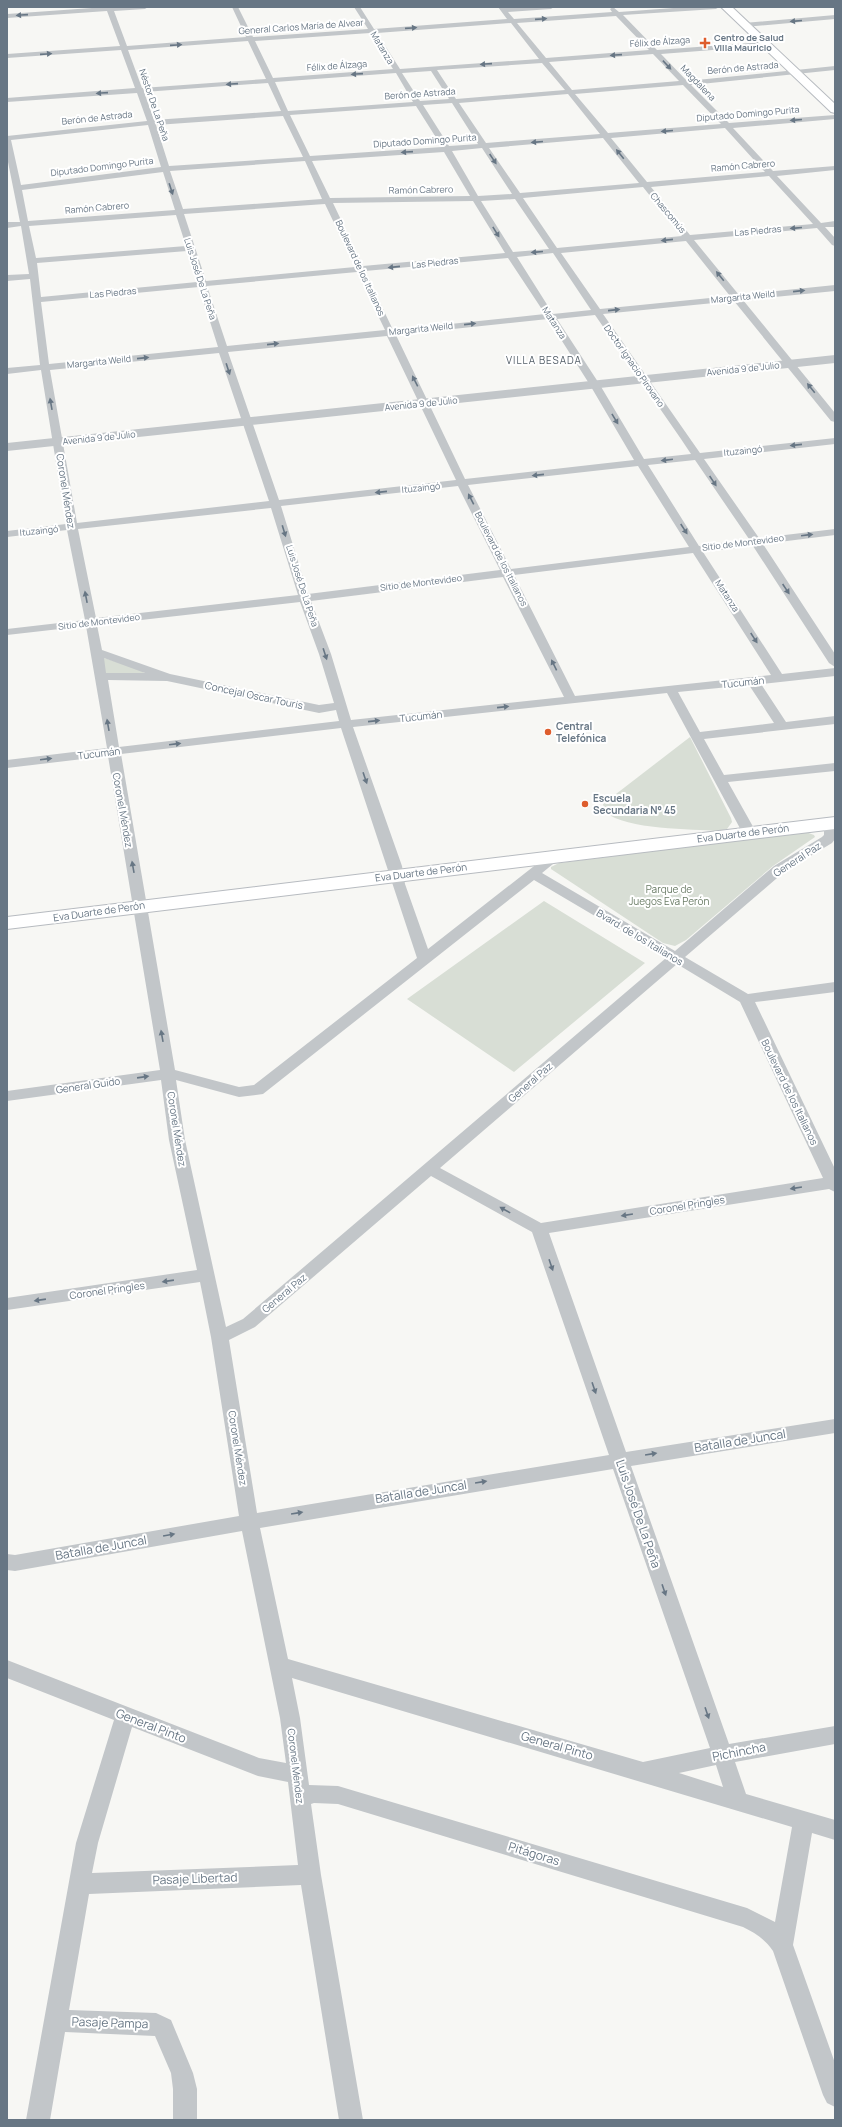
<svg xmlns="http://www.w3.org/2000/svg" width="842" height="2127" font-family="Manrope,sans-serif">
<rect width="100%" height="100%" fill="#f7f7f4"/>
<path fill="#d8ded5" d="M101,657L142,670L144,673L104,674Z
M690,737L731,818L732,822L727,829L719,831C691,829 627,830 605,812L603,804Z
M806,832L814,835L815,837L773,866L686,940L675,946L663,943L551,869V867L559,863Z
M544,901L645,963L514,1072L407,999Z"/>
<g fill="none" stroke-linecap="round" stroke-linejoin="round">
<defs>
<path id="secondary" d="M721,7H732L835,104V113L831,112Z
M835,817V829L7,929V917Z"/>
</defs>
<use href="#secondary" stroke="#b7bbc0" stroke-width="2"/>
<path fill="#c2c6c9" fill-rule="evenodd" d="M106,7H148L145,9L114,11L127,46L246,37L232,7H238L253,37L368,29L354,7H360L374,29L507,19L498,7H554L551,9L508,12L514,19L612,12L610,9L613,7L619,12L687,7H719L716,9L623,15L657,50L764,42L767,44L764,46L661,54L687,81L835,66V70L691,85L729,123L835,115V119L733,128L773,171L835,166V170L777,176L821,223L835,221V227H825L835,238V246L832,245L817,228L694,240L739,295L835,285V291L743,300L835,413V422L831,421L734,301L603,314L700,453L835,438V444L704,459L759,538L835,529V535L763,544L835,654V667L829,663L753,546L703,552L782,674L835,668V676L761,684L786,722L835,716V724L704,739L724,775L835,763V771L728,782L756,832L749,836L742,832L667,693L353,727L402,866L405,884L428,949L552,852L557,851L564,855L542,873L675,951L774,866L822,837L824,835V823L826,820H835V839L832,843L784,872L685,957L748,994L835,982V992L755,1002L835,1169V1192L829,1189L549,1233L626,1452L835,1419V1433L631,1466L729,1744L835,1726V1744L735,1762L746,1794L835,1820V1840L812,1833L793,1945L835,2063V2107L827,2103L823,2095L773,1951C765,1939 755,1933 743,1927L338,1804L314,1803L311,1804L321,1875L363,2120H339L301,1885L89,1894L69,2010L156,2013L171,2020L193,2073L197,2089V2120H173V2089L171,2073L155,2036L65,2032L50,2120H26L76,1843L114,1720L7,1678V1660L259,1758L286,1763L280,1718L242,1531L15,1571L7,1570V1554L15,1555L239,1516L211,1337L200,1282L7,1310V1298L197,1270L169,1140L161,1080L7,1101V1091L160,1070L108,756L7,768V760L107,748L86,626L7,635V629L85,620L67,530L7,537V531L66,524L41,370L7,374V368L40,365L30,279L7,281V275L29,274L21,226L7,228V222H20L7,157V136L147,121L137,93L7,102V98L135,88L121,50L7,58V54L120,46L107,11L7,18V14ZM616,16L649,50L546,58L517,23ZM511,23L539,59L400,69L377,33ZM370,33L393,69L273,78L255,41ZM248,41L266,79L142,88L128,50ZM653,54L679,81L572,90L549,62ZM542,63L565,90L456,99L437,70ZM431,71L449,99L420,101L402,73ZM396,73L413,102L288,111L275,82ZM268,83L281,111L154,120L144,92ZM683,85L721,124L608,133L575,94ZM568,94L600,134L486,143L459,103ZM452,103L478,144H479L449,146L423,105ZM416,106L442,147L310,156L290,115ZM283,116L303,157L169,166L156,125ZM148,125L161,167L21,185L11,140ZM725,128L765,172L647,182L611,138ZM603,138L639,183L520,193L489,148ZM482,148L512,194L478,196L452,151ZM444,152L470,196L330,198L312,161ZM305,161L322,199L183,209L170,171ZM163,172L175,210L28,221L22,190ZM769,176L813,224L690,235L651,187ZM643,187L682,236L557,248L523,198ZM515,199L549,249L513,252L481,201ZM473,201L505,253L363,266L333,203ZM325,204L355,267L206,281L184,214ZM176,215L186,246L36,258L29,226ZM686,241L730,296L600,309L561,253ZM187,251L197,282L41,297L37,263ZM553,253L591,310L553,314L517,257ZM508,258L545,314L393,330L365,271ZM357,272L385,330L227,346L207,286ZM199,287L218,347L49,364L41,302ZM595,315L681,439L691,454L644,459L600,385L557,319ZM548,319L590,385L634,460L465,479L396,335ZM387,336L456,480L279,500L228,352ZM219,353L269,501L77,523L50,370ZM695,460L749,539L699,546L648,465ZM638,466L689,547L511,569L468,485ZM458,486L500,570L308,594L281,506ZM271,508L298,595L96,618L78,529ZM693,553L771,675L575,696L514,575ZM503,577L564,697L351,720L331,654L311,601ZM300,602L319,654L334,703L319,705L170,674L102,650L97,625ZM104,658L145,673H106ZM108,680L167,681L319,713L336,710L339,721L119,747ZM749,685L774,723L700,732L678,692ZM341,728L417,958L254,1085L239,1087L175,1070L121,754ZM534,880L666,958L243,1319L226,1327L185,1140L176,1080L239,1097L263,1094ZM677,964L740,1002L823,1178L541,1223L440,1168ZM431,1176L532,1232L609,1455L257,1513L229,1340L255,1327ZM613,1469L710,1748L643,1762L288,1659L260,1528ZM292,1678L792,1827L775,1922L747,1908L338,1786L309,1785L300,1718ZM132,1727L258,1776L288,1782L298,1865L92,1873L98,1843ZM716,1765L723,1787L679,1773Z
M835,15V19L744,27L741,25L744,23Z"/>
<path fill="#c2c6c9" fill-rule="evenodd" d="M835,355V363L7,451V443Z"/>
<use href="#secondary" fill="#fff" fill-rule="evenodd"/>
</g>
<defs><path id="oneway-solid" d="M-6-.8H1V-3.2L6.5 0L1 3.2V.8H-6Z"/></defs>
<g fill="#677684">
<use href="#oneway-solid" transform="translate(22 15) rotate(176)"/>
<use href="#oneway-solid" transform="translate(541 19) rotate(-4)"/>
<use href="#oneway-solid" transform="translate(796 21) rotate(175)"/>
<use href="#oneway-solid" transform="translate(411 28) rotate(-4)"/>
<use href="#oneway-solid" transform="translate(176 45) rotate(-4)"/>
<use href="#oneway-solid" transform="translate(46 54) rotate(-4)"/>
<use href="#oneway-solid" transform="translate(616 55) rotate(176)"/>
<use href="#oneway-solid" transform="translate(486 64) rotate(176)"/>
<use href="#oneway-solid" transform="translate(667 65) rotate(47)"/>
<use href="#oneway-solid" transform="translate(357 74) rotate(176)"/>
<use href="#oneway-solid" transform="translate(232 84) rotate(176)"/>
<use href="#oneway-solid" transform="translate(102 93) rotate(176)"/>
<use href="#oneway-solid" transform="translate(796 120) rotate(175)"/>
<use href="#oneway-solid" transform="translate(667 131) rotate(175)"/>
<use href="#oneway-solid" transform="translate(537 142) rotate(175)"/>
<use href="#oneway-solid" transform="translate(407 152) rotate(176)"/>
<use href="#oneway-solid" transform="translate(620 154) rotate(-129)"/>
<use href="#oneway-solid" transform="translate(493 159) rotate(56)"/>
<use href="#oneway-solid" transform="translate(171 189) rotate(72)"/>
<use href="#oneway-solid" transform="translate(796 228) rotate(175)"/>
<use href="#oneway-solid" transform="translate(496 232) rotate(58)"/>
<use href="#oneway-solid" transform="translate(667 240) rotate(174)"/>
<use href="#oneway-solid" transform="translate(537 252) rotate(175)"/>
<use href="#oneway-solid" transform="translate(394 267) rotate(174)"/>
<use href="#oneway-solid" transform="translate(720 276) rotate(-129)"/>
<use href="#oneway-solid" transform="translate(799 291) rotate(-6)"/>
<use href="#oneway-solid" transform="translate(614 310) rotate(-6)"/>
<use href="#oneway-solid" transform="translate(470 324) rotate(-6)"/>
<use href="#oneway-solid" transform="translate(273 344) rotate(-6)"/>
<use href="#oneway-solid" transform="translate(143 358) rotate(-6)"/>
<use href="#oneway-solid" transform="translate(228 369) rotate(72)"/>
<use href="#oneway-solid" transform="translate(415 381) rotate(-117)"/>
<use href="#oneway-solid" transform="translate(811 388) rotate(-129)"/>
<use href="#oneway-solid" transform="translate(51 404) rotate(-100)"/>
<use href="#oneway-solid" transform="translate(615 419) rotate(59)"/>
<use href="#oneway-solid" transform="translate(796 445) rotate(174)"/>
<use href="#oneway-solid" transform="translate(667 460) rotate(173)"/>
<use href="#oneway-solid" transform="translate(538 475) rotate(174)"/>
<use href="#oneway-solid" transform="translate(713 481) rotate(56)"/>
<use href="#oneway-solid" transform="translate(381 492) rotate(174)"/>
<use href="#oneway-solid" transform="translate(471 499) rotate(-117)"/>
<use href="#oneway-solid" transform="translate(684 529) rotate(57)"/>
<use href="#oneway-solid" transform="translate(284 531) rotate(73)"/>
<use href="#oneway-solid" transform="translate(807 535) rotate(-7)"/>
<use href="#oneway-solid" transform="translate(786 589) rotate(56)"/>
<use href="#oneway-solid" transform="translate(86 597) rotate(-101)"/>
<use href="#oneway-solid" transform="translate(754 638) rotate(57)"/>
<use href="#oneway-solid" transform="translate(325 654) rotate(72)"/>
<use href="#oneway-solid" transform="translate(554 665) rotate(-116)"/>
<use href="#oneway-solid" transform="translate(503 707) rotate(-6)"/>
<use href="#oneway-solid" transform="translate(374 721) rotate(-6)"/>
<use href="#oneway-solid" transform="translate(108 725) rotate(-100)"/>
<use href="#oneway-solid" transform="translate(175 744) rotate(-7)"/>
<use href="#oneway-solid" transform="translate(46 759) rotate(-7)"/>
<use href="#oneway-solid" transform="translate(365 778) rotate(71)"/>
<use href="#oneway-solid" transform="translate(133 867) rotate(-100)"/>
<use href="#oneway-solid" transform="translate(162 1036) rotate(-100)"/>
<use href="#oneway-solid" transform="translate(143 1077) rotate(-8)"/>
<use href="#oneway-solid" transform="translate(796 1188) rotate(171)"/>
<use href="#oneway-solid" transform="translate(505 1210) rotate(-151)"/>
<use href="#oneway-solid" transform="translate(627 1215) rotate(171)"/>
<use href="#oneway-solid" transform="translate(551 1265) rotate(71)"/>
<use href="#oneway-solid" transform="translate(168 1281) rotate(172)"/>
<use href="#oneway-solid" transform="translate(40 1300) rotate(172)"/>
<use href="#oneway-solid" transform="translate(594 1388) rotate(71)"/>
<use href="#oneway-solid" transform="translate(651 1454) rotate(-9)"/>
<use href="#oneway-solid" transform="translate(481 1482) rotate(-9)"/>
<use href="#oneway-solid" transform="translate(297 1513) rotate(-9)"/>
<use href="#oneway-solid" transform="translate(169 1535) rotate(-10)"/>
<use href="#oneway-solid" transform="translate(664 1590) rotate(71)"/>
<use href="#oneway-solid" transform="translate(707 1713) rotate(71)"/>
</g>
<g fill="#de5d2d" stroke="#fff" stroke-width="1.5">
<path d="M703 37h4v4h4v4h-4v4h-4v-4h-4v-4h4z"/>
<circle cx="548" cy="732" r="4"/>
<circle cx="585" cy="804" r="4"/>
</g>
<g text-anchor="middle" stroke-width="4" stroke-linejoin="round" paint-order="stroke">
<g font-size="9" fill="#677684" stroke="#fff">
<text transform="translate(301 27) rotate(-4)" y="3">General Carlos María de Alvear</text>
<text transform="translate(660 42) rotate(-4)" y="3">Félix de Álzaga</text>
<text transform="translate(382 48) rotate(59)" y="3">Matanza</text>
<text transform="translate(337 66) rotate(-4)" y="3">Félix de Álzaga</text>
<text transform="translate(743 68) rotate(-5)" y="3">Berón de Astrada</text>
<text transform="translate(698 83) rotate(46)" y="3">Magdalena</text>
<text transform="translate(420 94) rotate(-4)" y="3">Berón de Astrada</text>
<text transform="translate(154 105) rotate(71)" y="3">Néstor De La Peña</text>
<text transform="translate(748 114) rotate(-5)" y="3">Diputado Domingo Purita</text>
<text transform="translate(97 118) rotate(-6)" y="3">Berón de Astrada</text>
<text transform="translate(425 141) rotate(-4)" y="3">Diputado Domingo Purita</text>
<text transform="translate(743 166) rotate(-5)" y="3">Ramón Cabrero</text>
<text transform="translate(102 167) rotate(-7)" y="3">Diputado Domingo Purita</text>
<text transform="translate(421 190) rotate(-1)" y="3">Ramón Cabrero</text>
<text transform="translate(97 208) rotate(-5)" y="3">Ramón Cabrero</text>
<text transform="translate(668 213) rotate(50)" y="3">Chascomús</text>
<text transform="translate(758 231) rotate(-5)" y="3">Las Piedras</text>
<text transform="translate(435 263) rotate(-6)" y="3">Las Piedras</text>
<text transform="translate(360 268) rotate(65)" y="3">Boulevard de los Italianos</text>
<text transform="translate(200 279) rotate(72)" y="3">Luis José De La Peña</text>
<text transform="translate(113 293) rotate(-5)" y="3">Las Piedras</text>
<text transform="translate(743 297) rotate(-6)" y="3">Margarita Weild</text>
<text transform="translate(554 323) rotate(57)" y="3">Matanza</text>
<text transform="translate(421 329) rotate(-6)" y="3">Margarita Weild</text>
<text transform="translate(99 362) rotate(-6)" y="3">Margarita Weild</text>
<text transform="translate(634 366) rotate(55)" y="3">Doctor Ignacio Pirovano</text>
<text transform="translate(743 369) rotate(-6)" y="3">Avenida 9 de Julio</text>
<text transform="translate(421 404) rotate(-6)" y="3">Avenida 9 de Julio</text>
<text transform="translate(99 438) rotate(-6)" y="3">Avenida 9 de Julio</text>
<text transform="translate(743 451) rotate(-6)" y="3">Ituzaingó</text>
<text transform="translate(421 488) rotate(-6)" y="3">Ituzaingó</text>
<text transform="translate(39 531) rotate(-6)" y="3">Ituzaingó</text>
<text transform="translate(743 543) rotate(-7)" y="3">Sitio de Montevideo</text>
<text transform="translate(501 559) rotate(63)" y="3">Boulevard de los Italianos</text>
<text transform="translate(421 583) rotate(-7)" y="3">Sitio de Montevideo</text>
<text transform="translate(302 586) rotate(72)" y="3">Luis José De La Peña</text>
<text transform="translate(727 596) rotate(57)" y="3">Matanza</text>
<text transform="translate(99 622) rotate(-7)" y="3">Sitio de Montevideo</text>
</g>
<g font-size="9" font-weight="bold" fill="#677684" stroke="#fff" text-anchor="start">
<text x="714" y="41">Centro de Salud<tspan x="714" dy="10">Villa Mauricio</tspan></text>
</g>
<g font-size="10" letter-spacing="1" fill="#545f69" stroke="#fff">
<text x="544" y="364">VILLA BESADA</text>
</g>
<g font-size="10" fill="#677684" stroke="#fff">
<text transform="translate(66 491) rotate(81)" y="4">Coronel Méndez</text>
<text transform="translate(743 682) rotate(-6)" y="4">Tucumán</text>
<text transform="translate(254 695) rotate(12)" y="4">Concejal Oscar Touris</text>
<text transform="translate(421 716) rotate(-6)" y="4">Tucumán</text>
<text transform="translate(99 753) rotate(-7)" y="4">Tucumán</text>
<text transform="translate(123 810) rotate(80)" y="4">Coronel Méndez</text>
<text transform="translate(743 833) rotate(-7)" y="4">Eva Duarte de Perón</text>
<text transform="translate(797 859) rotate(-33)" y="4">General Paz</text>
<text transform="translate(421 872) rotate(-7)" y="4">Eva Duarte de Perón</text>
<text transform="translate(99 911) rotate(-8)" y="4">Eva Duarte de Perón</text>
<text transform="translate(640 937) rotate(31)" y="4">Bvard. de los Italianos</text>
<text transform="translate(530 1082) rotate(-41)" y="4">General Paz</text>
<text transform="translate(88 1085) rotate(-8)" y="4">General Guido</text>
<text transform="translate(790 1092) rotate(64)" y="4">Boulevard de los Italianos</text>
<text transform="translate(177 1129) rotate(81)" y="4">Coronel Méndez</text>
<text transform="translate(687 1205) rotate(-9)" y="4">Coronel Pringles</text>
<text transform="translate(107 1290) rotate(-8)" y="4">Coronel Pringles</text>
<text transform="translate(284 1293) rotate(-40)" y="4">General Paz</text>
<text transform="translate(238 1448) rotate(81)" y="4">Coronel Méndez</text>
<text transform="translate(296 1766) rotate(83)" y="4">Coronel Méndez</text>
</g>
<g font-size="10" font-weight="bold" fill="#677684" stroke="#fff" text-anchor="start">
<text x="556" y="730">Central<tspan x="556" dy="12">Telefónica</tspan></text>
<text x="593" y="802">Escuela<tspan x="593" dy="12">Secundaria N° 45</tspan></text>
</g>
<g font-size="10" fill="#697b65" stroke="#fff">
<text x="669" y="893">Parque de<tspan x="669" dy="12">Juegos Eva Perón</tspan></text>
</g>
<g font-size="12" fill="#677684" stroke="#fff">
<text transform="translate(740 1441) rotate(-9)" y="4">Batalla de Juncal</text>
<text transform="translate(421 1492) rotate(-9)" y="4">Batalla de Juncal</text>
<text transform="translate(638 1514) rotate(71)" y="4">Luis José De La Peña</text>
<text transform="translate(101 1548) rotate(-10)" y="4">Batalla de Juncal</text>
<text transform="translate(151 1726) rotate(21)" y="4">General Pinto</text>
<text transform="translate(557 1746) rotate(16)" y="4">General Pinto</text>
<text transform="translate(739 1752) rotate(-11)" y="4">Pichincha</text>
<text transform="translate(534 1854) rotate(17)" y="4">Pitágoras</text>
<text transform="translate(195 1879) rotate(-2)" y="4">Pasaje Libertad</text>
<text transform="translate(110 2023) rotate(2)" y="4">Pasaje Pampa</text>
</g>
</g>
<rect width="842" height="2127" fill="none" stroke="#677684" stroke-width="16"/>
</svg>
